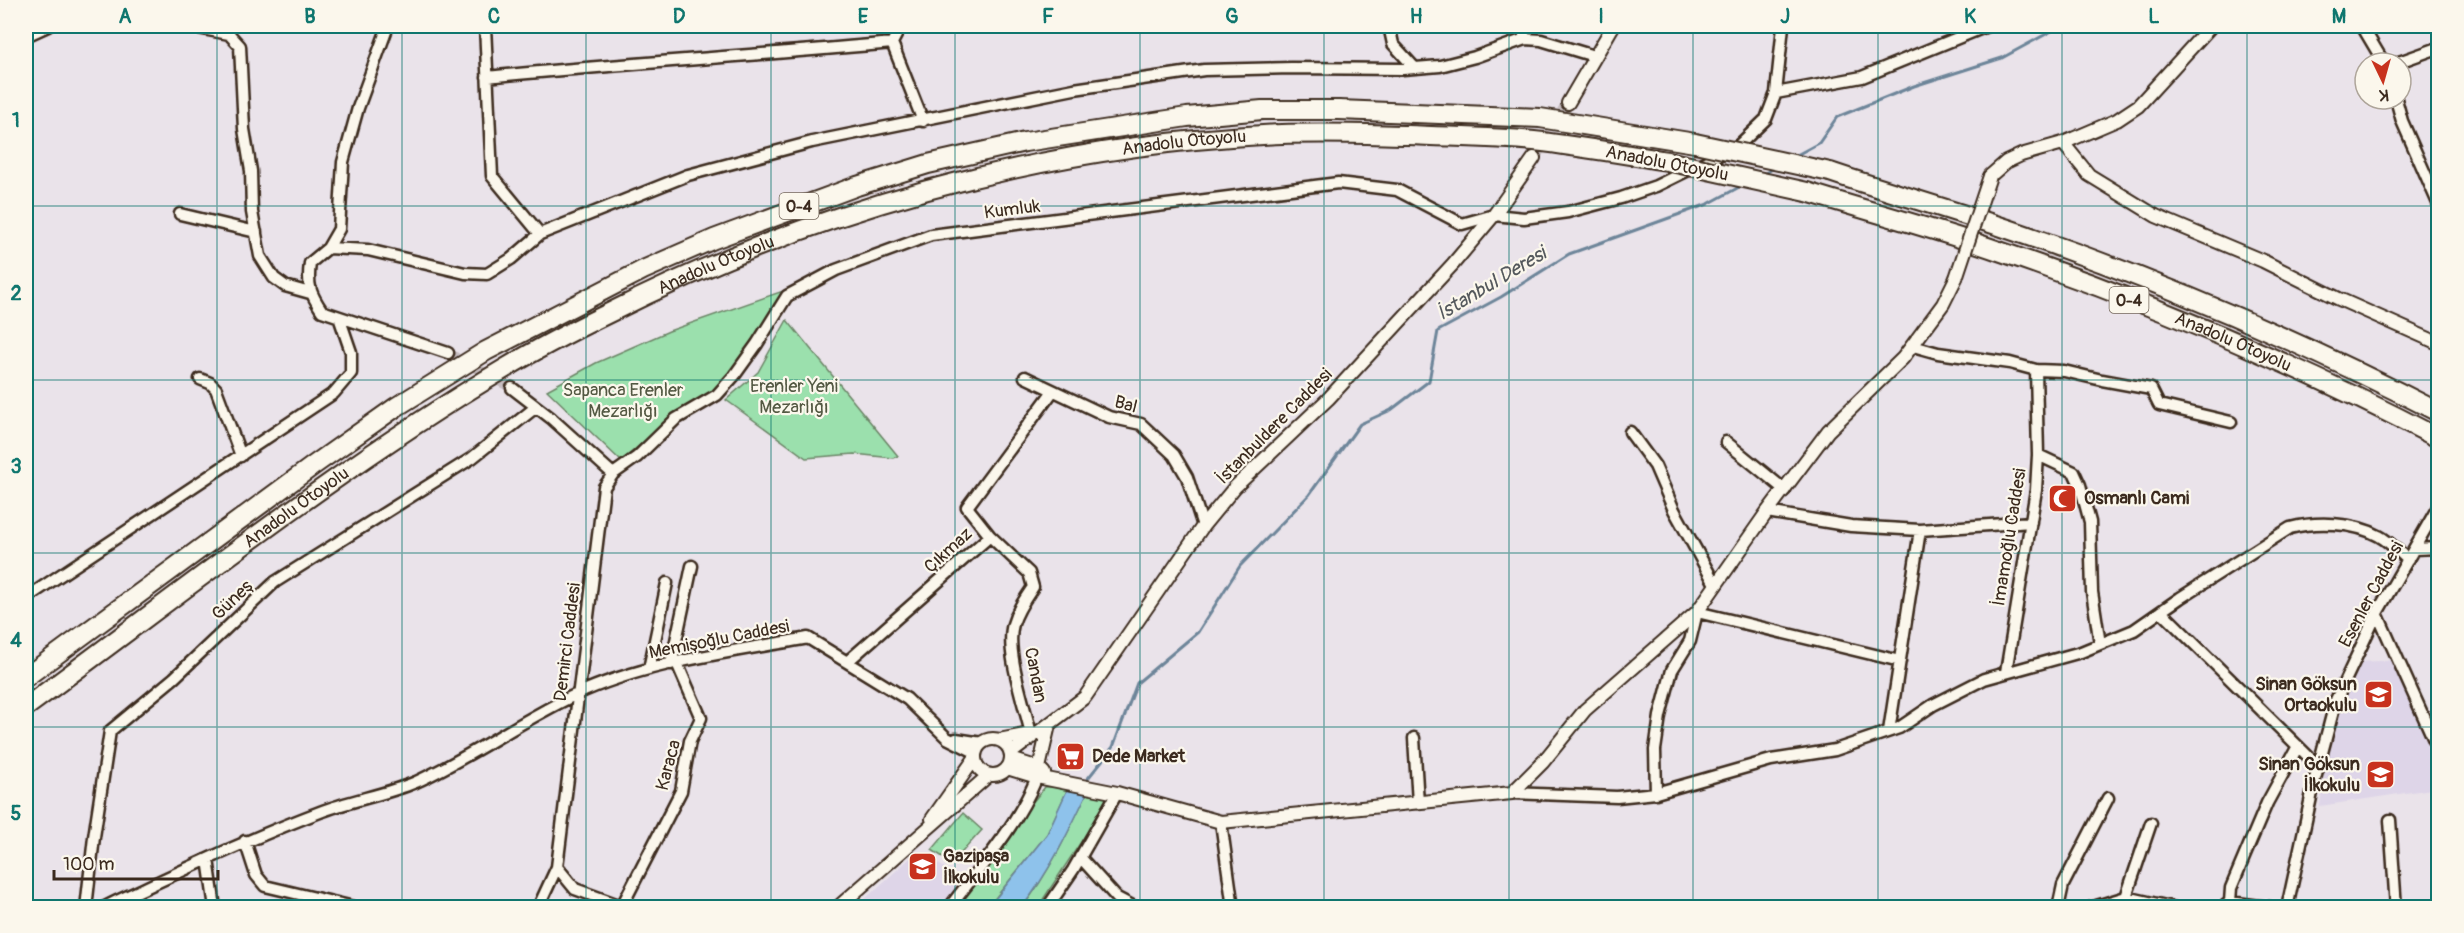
<svg xmlns="http://www.w3.org/2000/svg" width="2464" height="933" font-family="Pangolin,sans-serif">
<rect width="100%" height="100%" fill="#eae3ea"/>
<filter id="ink" filterUnits="userSpaceOnUse"><feTurbulence type="fractalNoise" baseFrequency=".0167" numOctaves="2"/><feDisplacementMap in="SourceGraphic" scale="12" xChannelSelector="R" yChannelSelector="G"/><feConvolveMatrix kernelMatrix="1 2 1 2 8 2 1 2 1" color-interpolation-filters="sRGB"/></filter>
<g filter="url(#ink)">
<path fill="#ded5e8" d="M2397,660L2425,722L2438,761V788L2320,806L2328,742L2354,666L2359,662Z
M918,851L964,880L943,907L855,908Z"/>
<path fill="#9be0ad" stroke="#6b8566" stroke-width="1.5" d="M783,291L753,344L714,392L668,421L621,461L547,390L596,363L669,331Z
M787,320L898,456L893,458L854,454L806,458L726,400L758,372Z
M1069,786L1047,834L988,907L946,908L1045,787Z
M1088,791L1110,798L1038,907L1022,908C1049,873 1069,831 1088,791Z
M963,813L982,830L952,863L932,850Z"/>
<path fill="#8ec2eb" stroke="#6d8599" stroke-width="1.5" d="M1069,786L1088,791C1069,831 1049,873 1022,907L988,908L1047,834Z"/>
<g fill="none" stroke-linecap="round" stroke-linejoin="round">
<path stroke="#6d8599" stroke-width="3" d="M1793,157L1819,143L1837,117L1914,86L2002,58L2061,26
M1762,175L1774,168
M1085,782L1113,747L1137,683L1198,632L1240,566L1309,495L1360,424L1391,410L1429,381L1438,331L1501,297L1569,254L1708,204L1743,185"/>
<path stroke="#c7bec1" stroke-width="10" stroke-dasharray="10 5" stroke-linecap="butt" d="M448,353L512,388"/>
<path stroke="#c7bec1" stroke-width="12" stroke-dasharray="12 6" stroke-linecap="butt" d="M1534,158L1568,103"/>
<defs>
<path id="minor" d="M187,26L229,34L240,46L244,129L251,171L252,212L260,256L274,278L285,286L310,293
M485,26L492,176L540,234
M1389,26L1393,44L1414,67
M1522,26L1525,39
M2362,26L2384,63
M26,36L48,26
M892,43L901,26
M2396,63L2438,48
M487,77C622,63 757,56 892,43L923,121
M1776,93L1862,77L1987,26
M2396,99L2402,121L2438,203
M180,214L256,232
M328,248L339,229L343,162L358,108L388,26
M1913,346L1938,353L2010,363L2036,370L2064,371L2102,380L2151,389L2159,405L2231,422
M448,353L322,311C310,293 307,286 310,263L328,248L368,250L465,273L487,274L511,259L540,234L688,175L812,142L1074,89L1204,70L1291,68L1403,69L1440,66L1475,57L1525,39L1541,40L1594,56
M1025,377L1109,417L1141,424L1174,455L1187,477L1203,526
M200,379L210,383L216,389L241,456
M512,388L551,418L613,474L604,487L557,867L575,889L627,908
M1630,432L1655,466L1674,510L1715,584
M1726,442L1785,490
M2038,455L2074,472L2080,485L2090,522L2092,592L2100,644
M613,474L637,457L676,419L717,395L734,376L757,344L787,296L836,270L931,235L1338,183L1397,190L1462,224L1494,215L1524,218L1568,212L1621,198L1656,186L1739,145L1766,119L1776,93L1783,26
M1767,512L1851,526L1920,530L2031,522
M990,536L1029,573L1033,587C1025,599 1017,610 1013,624C1005,651 1025,706 1031,734
M2414,549L2438,548
M26,598L334,393L351,373V352L339,317
M2161,611L2319,767
M2377,613L2438,749
M847,662L990,536L967,507L1053,391
M671,664L692,566
M649,669L667,583
M2006,672L2036,490L2038,455L2036,370
M1889,731L1920,530
M1414,738L1418,803
M956,739L982,743
M1512,793L1617,797L1656,793L1771,760L1835,750L1899,728L1933,705L1984,679L2081,652L2134,630L2180,598L2290,528C2316,521 2354,522 2379,536C2389,541 2399,552 2408,560
M1656,793L1655,750L1660,716L1672,670L1690,641L1697,612L1900,661
M2390,820L2396,908
M1221,822L1233,908
M245,841L256,875L265,886L358,908
M1080,857L1117,898L1136,908
M208,859L215,908
M2126,897L2151,823
M2230,902L2231,888L2267,803L2298,746
M622,906L681,791L690,741L701,718L677,663
M86,908L94,837L110,731L174,678L275,582L472,458L536,407
M103,908L117,901
M118,908L117,901C184,870 251,838 320,812C351,800 385,795 416,782C471,757 520,721 575,695C645,662 732,652 808,638L907,699L947,738L975,752
M538,908L557,867
M949,908C981,866 1017,826 1037,777
M1047,908L1073,870L1117,793
M2058,908L2063,885L2108,798
M2090,908L2126,897L2175,908
M2222,908L2230,902L2275,908
M2287,908L2315,779L2336,700L2377,613L2438,507"/>
<path id="tertiary" d="M1568,103L1613,26
M2063,143L2089,175L2156,216L2263,261L2339,299L2438,343
M1990,176L2006,162L2021,155L2063,143L2117,120L2138,106L2211,26
M975 757a18 18 0 1 1 36 0a18 18 0 1 1-36 0Z
M999,740L1034,733
M1011,753L1085,697L1203,526L1235,487L1328,399L1453,264L1494,215L1534,158
M1011,759L1039,768L1044,773
M1007,768L1037,777L1117,793L1221,822L1512,793L1543,762L1585,710L1697,612L1767,512L1828,431L1903,358L1943,304L1956,278
M1039,768L1049,725
M932,819L975,758
M837,908L989,775"/>
<g id="motorway">
<path d="M1830,172C1889,192 1949,209 2008,229C2155,279 2300,341 2438,412"/>
<path id="s1" d="M1807,192C1871,212 1936,229 1999,251C2149,302 2298,365 2438,438"/>
<path d="M26,677L314,465L396,407L486,351L643,270L714,239L857,186L928,164L1025,142L1187,117L1262,110H1339L1540,118L1695,143"/>
<path id="s2" d="M26,707C183,592 336,469 504,369C537,349 572,331 607,314C811,211 1035,147 1263,135C1311,132 1360,134 1408,135C1449,137 1492,137 1534,141C1578,146 1623,154 1667,161"/>
</g>
</defs>
<use href="#minor" stroke="#3b2a1e" stroke-width="15"/>
<use href="#tertiary" stroke="#3b2a1e" stroke-width="16"/>
<use href="#motorway" stroke="#3b2a1e" stroke-width="22"/>
<use href="#minor" stroke="#fbf7ec" stroke-width="10"/>
<use href="#tertiary" stroke="#fbf7ec" stroke-width="12"/>
<use href="#motorway" stroke="#fbf7ec" stroke-width="18"/>
<defs>
<path id="tertiary-bridge" d="M1956,278L1990,176"/>
<path id="motorway-bridge" d="M1695,143L1830,172
M1667,161L1807,192"/>
</defs>
<use href="#tertiary-bridge" stroke="#3b2a1e" stroke-width="16" stroke-linecap="butt"/>
<use href="#motorway-bridge" stroke="#3b2a1e" stroke-width="22" stroke-linecap="butt"/>
<use href="#tertiary-bridge" stroke="#fbf7ec" stroke-width="12"/>
<use href="#motorway-bridge" stroke="#fbf7ec" stroke-width="18"/>
</g>
</g>
<path fill="none" stroke="#0f766e" stroke-width="1.5" stroke-opacity="0.55" d="M217,26V908M402,26V908M586,26V908M771,26V908M955,26V908M1140,26V908M1324,26V908M1509,26V908M1693,26V908M1878,26V908M2062,26V908M2247,26V908M26,206H2438M26,380H2438M26,553H2438M26,727H2438"/>
<defs>
<symbol id="mosque-square" viewBox="-11 -11 22 22"><rect x="-9" y="-9" width="18" height="18" rx="4" fill="#c8321e" stroke="#fbf7ec"/><path d="M3.5-4.9A6 6 0 1 0 3.5 4.9A5 5 0 1 1 3.5-4.9Z" fill="#fff"/></symbol>
<symbol id="school-square" viewBox="-11 -11 22 22"><rect x="-9" y="-9" width="18" height="18" rx="4" fill="#c8321e" stroke="#fbf7ec"/><path d="M0-5L7-2L0 1L-7-2ZM-4 1L0 2.5L4 1V4Q0 6-4 4Z" fill="#fff"/></symbol>
<symbol id="supermarket-square" viewBox="-11 -11 22 22"><rect x="-9" y="-9" width="18" height="18" rx="4" fill="#c8321e" stroke="#fbf7ec"/><path d="M-6-5.5h2.5l.6 2H6L4.5 2H-2.5L-4.4-4H-6ZM-1.5 3.2a1.3 1.3 0 1 0 .1 0ZM3 3.2a1.3 1.3 0 1 0 .1 0Z" fill="#fff"/></symbol>
</defs>
<g fill-rule="evenodd">
<use href="#mosque-square" x="2046" y="482" width="33" height="33"/>
<use href="#school-square" x="2362" y="678" width="33" height="33"/>
<use href="#supermarket-square" x="1054" y="740" width="33" height="33"/>
<use href="#school-square" x="2364" y="758" width="33" height="33"/>
<use href="#school-square" x="906" y="850" width="33" height="33"/>
</g>
<g text-anchor="middle" stroke-width="4.5" stroke-linejoin="round" paint-order="stroke">
<g fill="#fbf7ec" stroke="#75685c" stroke-width="1.5">
<rect x="779.5" y="193" width="39" height="26" rx="4.5"/>
<rect x="2109.5" y="287" width="39" height="26" rx="4.5"/>
</g>
<g font-size="16" font-weight="bold" fill="#3b2a1e">
<text x="799" y="212">O-4</text>
<text x="2129" y="306">O-4</text>
</g>
<g font-size="18" fill="#3b2a1e" stroke="#fbf7ec">
<text dy="6" stroke="none"><textPath href="#s2" startOffset="1308">Anadolu Otoyolu</textPath></text>
<text transform="translate(1667 163) rotate(11)" y="6">Anadolu Otoyolu</text>
<text transform="translate(1012 209) rotate(-7)" y="6">Kumluk</text>
<text dy="6" stroke="none"><textPath href="#s2" startOffset="822">Anadolu Otoyolu</textPath></text>
<text dy="6" stroke="none"><textPath href="#s1" startOffset="452">Anadolu Otoyolu</textPath></text>
<text transform="translate(1126 404) rotate(15)" y="6">Bal</text>
<text transform="translate(1274 426) rotate(-45)" y="6">İstanbuldere Caddesi</text>
<text dy="6" stroke="none"><textPath href="#s2" startOffset="336">Anadolu Otoyolu</textPath></text>
<text transform="translate(2009 537) rotate(-81)" y="6">İmamoğlu Caddesi</text>
<text transform="translate(948 550) rotate(-42)" y="6">Çıkmaz</text>
<text transform="translate(2371 594) rotate(-62)" y="6">Esenler Caddesi</text>
<text transform="translate(232 600) rotate(-44)" y="6">Güneş</text>
<text transform="translate(719 639) rotate(-11)" y="6">Memişoğlu Caddesi</text>
<text transform="translate(567 642) rotate(-83)" y="6">Demirci Caddesi</text>
<text transform="translate(1036 675) rotate(79)" y="6">Candan</text>
<text transform="translate(668 765) rotate(-75)" y="6">Karaca</text>
</g>
<g font-size="18" fill="#535842" stroke="#fbf7ec">
<text x="794" y="392">Erenler Yeni<tspan x="794" dy="21">Mezarlığı</tspan></text>
<text x="623" y="396">Sapanca Erenler<tspan x="623" dy="21">Mezarlığı</tspan></text>
</g>
<g font-size="18" font-weight="bold" fill="#3b2a1e" stroke="#fbf7ec" text-anchor="start">
<text x="2084" y="504">Osmanlı Cami</text>
<text x="2357" y="690" text-anchor="end">Sinan Göksun<tspan x="2357" dy="21">Ortaokulu</tspan></text>
<text x="1092" y="762">Dede Market</text>
<text x="2360" y="770" text-anchor="end">Sinan Göksun<tspan x="2360" dy="21">İlkokulu</tspan></text>
<text x="943" y="862">Gazipaşa<tspan x="943" dy="21">İlkokulu</tspan></text>
</g>
<g font-size="20" font-style="italic" fill="#54585c" stroke="#fbf7ec">
<text transform="translate(1491 283) rotate(-31)" y="7">İstanbul Deresi</text>
</g>
</g>
<rect width="2464" height="933" fill="none" stroke="#fbf7ec" stroke-width="66"/>
<g transform="translate(2383 81) rotate(175)"><circle r="28" fill="#fbf7ec" stroke="#aea59a" stroke-width="1.5"/>
<path d="M0-4.5L10 22L0 15L-10 22Z" fill="#c8321e"/>
<text y="-9" font-size="16" font-weight="bold" text-anchor="middle" fill="#3b2a1e">K</text>
</g>
<path d="M54 870v9h164v-9" fill="none" stroke="#3b2a1e" stroke-width="3"/>
<text x="63" y="870" font-size="18" fill="#3b2a1e" stroke="#fbf7ec" stroke-width="4.5" paint-order="stroke">100 m</text>
<rect x="33" y="33" width="2398" height="867" fill="none" stroke="#0f766e" stroke-width="2"/>
<g font-size="20" text-anchor="middle" font-weight="bold" fill="#0f766e">
<text x="125" y="23">A</text>
<text x="310" y="23">B</text>
<text x="494" y="23">C</text>
<text x="679" y="23">D</text>
<text x="863" y="23">E</text>
<text x="1048" y="23">F</text>
<text x="1232" y="23">G</text>
<text x="1416" y="23">H</text>
<text x="1601" y="23">I</text>
<text x="1785" y="23">J</text>
<text x="1970" y="23">K</text>
<text x="2154" y="23">L</text>
<text x="2339" y="23">M</text>
<text x="16" y="127">1</text>
<text x="16" y="300">2</text>
<text x="16" y="473">3</text>
<text x="16" y="647">4</text>
<text x="16" y="820">5</text>
</g>
</svg>
